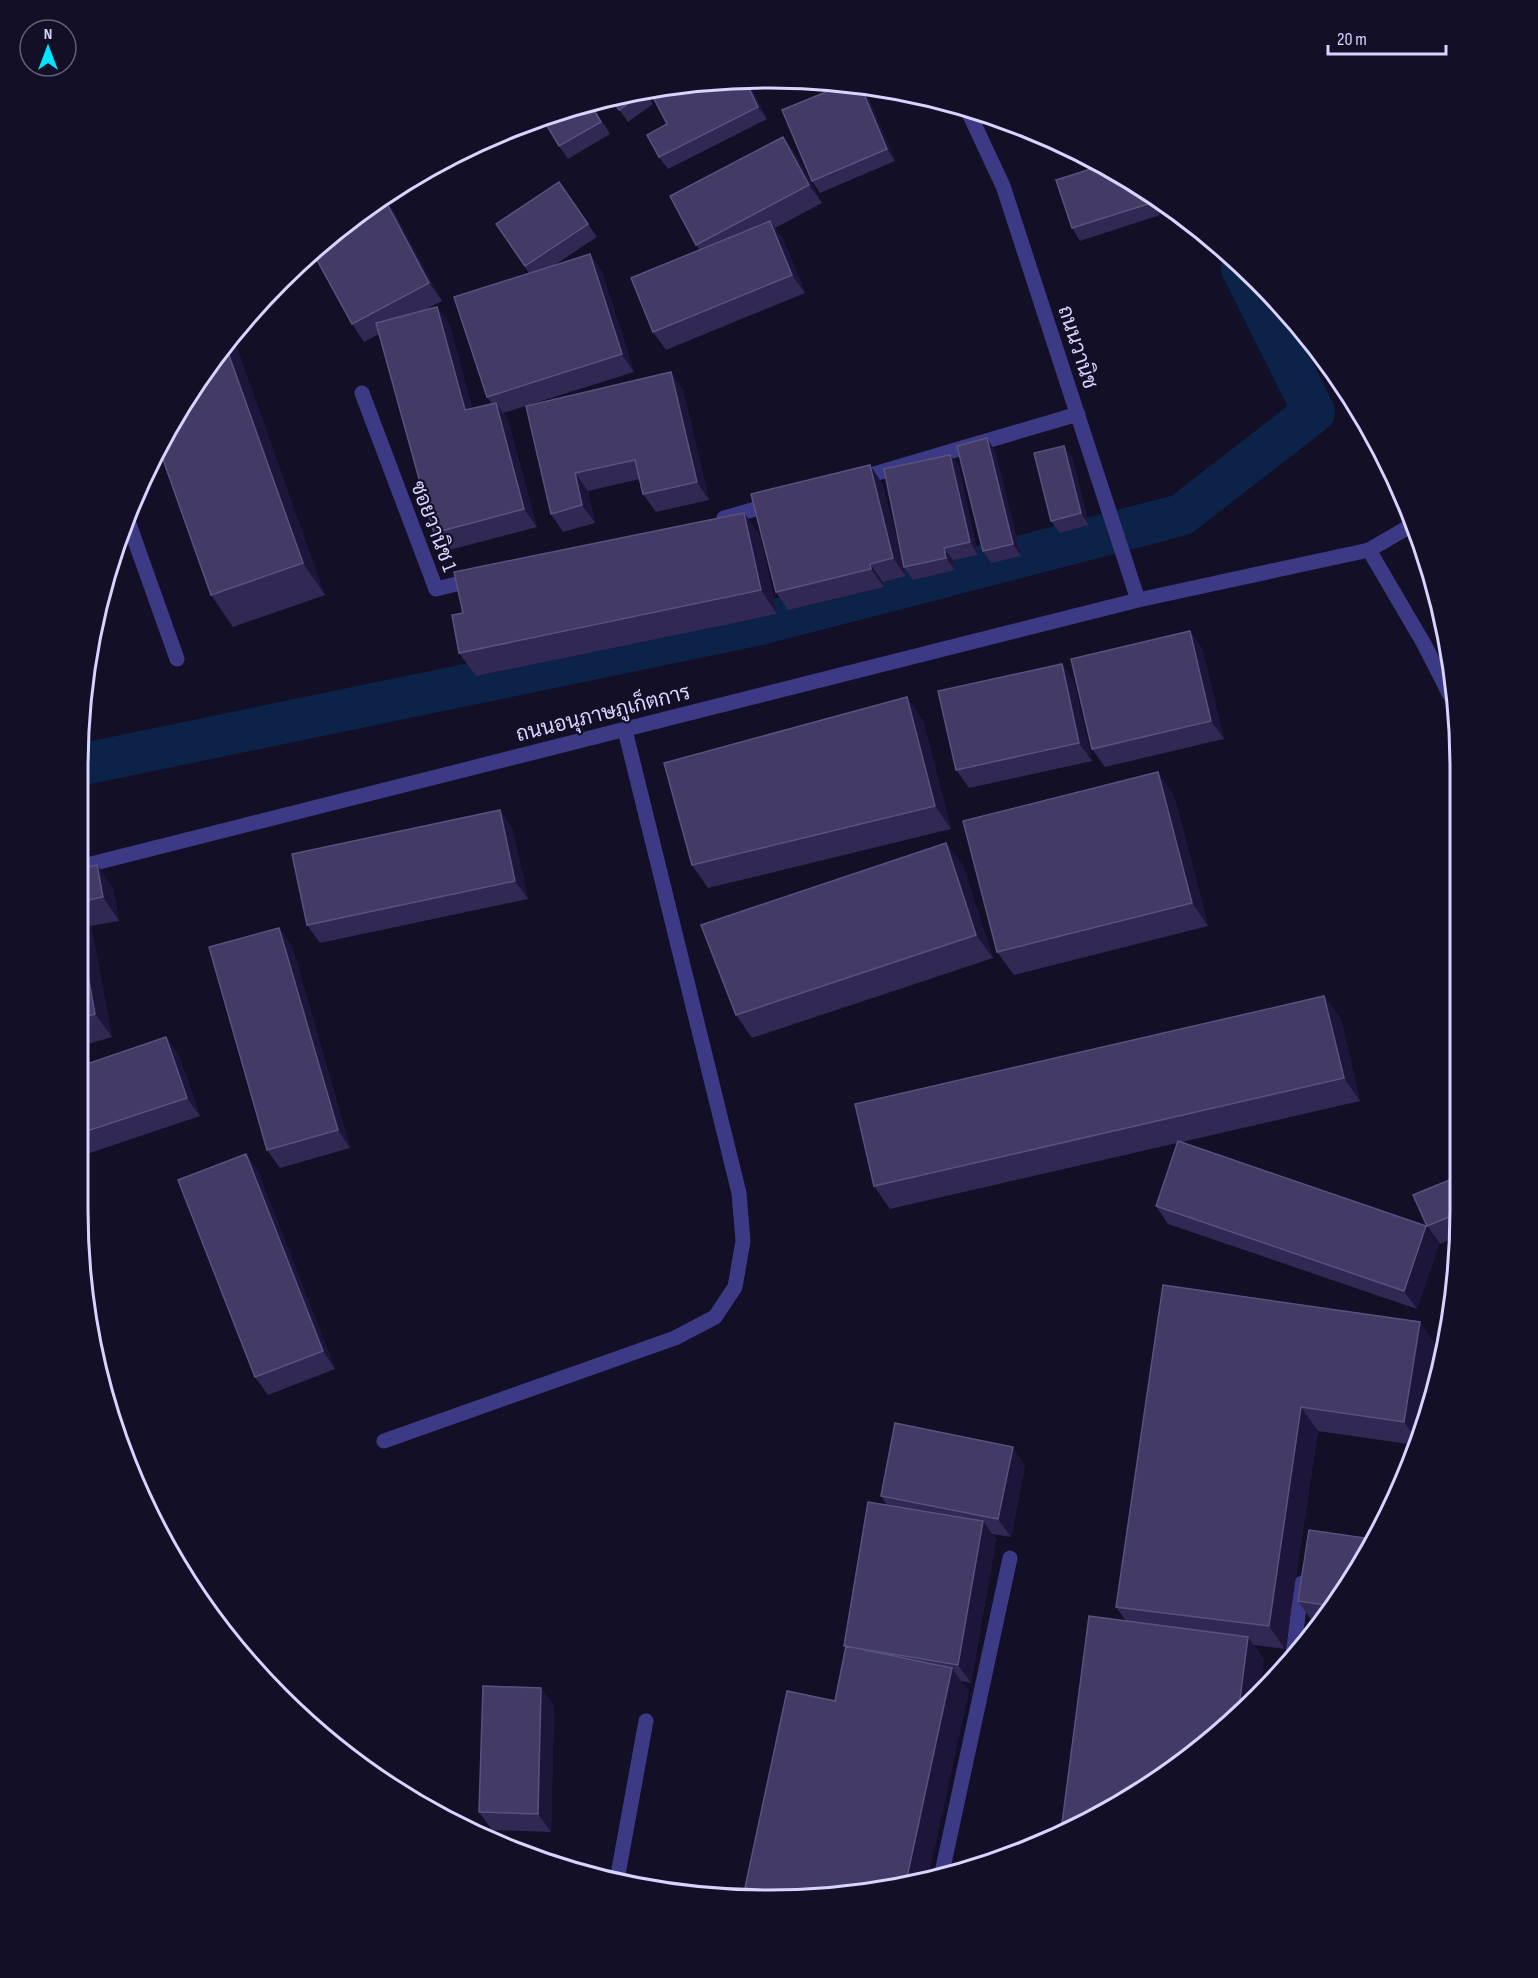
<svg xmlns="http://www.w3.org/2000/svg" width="1538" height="1978" font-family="'Sofia Sans Condensed',Sarabun,sans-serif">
<rect width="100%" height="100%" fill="#130f26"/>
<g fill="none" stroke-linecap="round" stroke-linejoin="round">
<path stroke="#0c2248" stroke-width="42" d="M79,765L756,625L1181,515L1314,412L1242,268"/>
<path stroke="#3d3a85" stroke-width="15" d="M968,111L1003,186L1138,600
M345,226L425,173
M362,393L436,589L477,579
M857,479L1078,414
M724,518L773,504
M128,521L177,659
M1369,550L1424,644L1454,703
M79,867L1138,600L1369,550L1412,525
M384,1441L675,1338L715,1317L735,1287L743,1241L739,1193L625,730
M1293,1655L1302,1583
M941,1877L1010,1558
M617,1880L646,1721"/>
</g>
<path fill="#312854" d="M747,80L767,119L668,169L659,157L667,124Z
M843,85L863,87L866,91L895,161L820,193L812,181Z
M643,90L653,104L628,122L611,98Z
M591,104L610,134L568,159L559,146L543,119Z
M783,137L796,155L822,203L775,228L783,239L805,293L666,350L653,332L700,250L696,245Z
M1100,166L1153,195L1160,215L1080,241L1072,228Z
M559,182L597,237L553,266L590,254L602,272L634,372L503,413L508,421L537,527L446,551L434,533L379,334L364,342L352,324L394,212L442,301L423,311L437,307L450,325L472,409L492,404L487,397L529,273L496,224Z
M221,349L325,595L233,627L211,595Z
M671,372L683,390L709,500L656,512L643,494L640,479L588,491L595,523L563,532L551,514L526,406Z
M1064,446L1072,458L1089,525L1060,533L1051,521Z
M995,451L1021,556L991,563L983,551Z
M950,455L959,467L978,555L953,560L955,570L913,580L904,567Z
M882,483L906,576L883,582L884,587L788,610L776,592Z
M744,513L760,536L777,614L476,676L459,653L463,613Z
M1190,631L1202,649L1224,739L1105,767L1092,749Z
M90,662L91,685H86Z
M1062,664L1074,682L1092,761L969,788L956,770Z
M923,720L951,829L708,888L692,865Z
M1174,795L1208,926L1014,975L997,952Z
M512,828L528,899L320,943L307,925Z
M946,843L963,866L993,958L752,1038L736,1015Z
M97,865L113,889L119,921L91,926L112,1037L78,1047L79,869Z
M279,928L292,946L350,1148L280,1168L267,1150Z
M1324,996L1341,1019L1360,1101L1182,1142L1439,1244L1417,1309L1168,1224L1156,1206L1177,1143L890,1209L874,1186Z
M166,1037L179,1056L200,1116L78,1157V1067Z
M246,1154L258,1172L335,1369L268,1395L255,1377Z
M1454,1178V1238L1440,1244L1427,1226Z
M1163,1285L1436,1345L1428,1396L1415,1445L1318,1431L1285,1649L1254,1645L1264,1660L1153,1784L1061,1833V1831L1126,1621L1116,1607Z
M1025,1465L1011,1537L992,1534L996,1539L971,1683L961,1681L969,1692L835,1701L846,1649L844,1646L887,1505L881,1496Z
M1344,1593L1317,1625L1314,1624L1298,1601Z
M541,1688L554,1706L551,1832L492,1830L479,1812Z"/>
<path fill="#1d163a" d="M745,80H747L767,119L758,107Z
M861,87H863L866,91L895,161L887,149Z
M783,137L796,155L822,203L809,185Z
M1147,192L1153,195L1160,215L1151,203Z
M383,196L394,212L442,301L429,283Z
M770,221L783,239L805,293L792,275Z
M590,254L602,272L634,372L622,354Z
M437,307L450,325L478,428L465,410Z
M233,336L325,595L303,563L225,344Z
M671,372L683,390L709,500L697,482Z
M496,403L508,421L537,527L524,509Z
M987,438L995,451L1021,556L1013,544Z
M1064,446L1072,458L1089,525L1081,513Z
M950,455L959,467L978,555L970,542Z
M870,465L882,483L906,576L893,558Z
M575,473L588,491L595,523L582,505Z
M744,513L760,536L777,614L761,590Z
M944,548L953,560L955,570L946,558Z
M870,564L883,582L884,587L871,569Z
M1190,631L1202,649L1224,739L1211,721Z
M90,662L91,685L87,679Z
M1062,664L1074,682L1092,761L1079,743Z
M907,697L923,720L951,829L935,806Z
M1158,772L1174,795L1208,926L1192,903Z
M500,810L512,828L528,899L515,881Z
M946,843L963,866L993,958L976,935Z
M97,865L113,889L119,921L103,897Z
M79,909L91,926L112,1037L95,1014L79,926Z
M279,928L292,946L350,1148L338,1130Z
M1324,996L1341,1019L1360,1101L1344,1078Z
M166,1037L179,1056L200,1116L187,1098Z
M246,1154L258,1172L335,1369L323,1351Z
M1426,1226L1439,1244L1417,1309L1404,1291Z
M1420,1322L1436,1345L1428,1396L1417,1440L1404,1422Z
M1301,1407L1318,1431L1285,1649L1269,1626Z
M1013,1447L1025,1465L1011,1537L998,1519Z
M983,1521L996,1539L971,1683L958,1665Z
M1248,1637L1264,1660L1259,1695L1238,1714Z
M952,1668L969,1692L928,1879L906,1882Z
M541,1688L554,1706L551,1832L538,1814Z"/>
<path fill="#433a66" stroke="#5a527e" stroke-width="1.5" d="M745,80L758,107L659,157L647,135L667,124L650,91L653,89Z
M843,85L861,87L887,149L812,181L782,110Z
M643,90L645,92L619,110L611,98L635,91Z
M591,105L601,122L559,146L543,119Z
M783,137L809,185L696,245L670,196Z
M1100,166L1147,192L1151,203L1072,228L1056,180Z
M559,182L588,224L525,266L496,224Z
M383,196L429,283L352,324L312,251Z
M770,221L792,275L653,332L631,278Z
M590,254L622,354L487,397L454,297Z
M437,307L465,410L496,403L524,509L434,533L376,323Z
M225,344L303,563L211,595L159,448L221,349Z
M671,372L697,482L643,494L635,460L575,473L582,505L551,514L526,406Z
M987,438L1013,544L983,551L957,446Z
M1064,446L1081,513L1051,521L1034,453Z
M950,455L970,542L944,548L946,558L904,567L884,469Z
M870,465L893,558L870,564L871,569L776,592L751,494Z
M744,513L761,590L459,653L452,615L463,613L454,572Z
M1424,550L1430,574L1421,553Z
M1190,631L1211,721L1092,749L1071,659Z
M1062,664L1079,743L956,770L938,691Z
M907,697L935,806L692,865L664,763Z
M1158,772L1192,903L997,952L963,821Z
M500,810L515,881L307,925L292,854Z
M946,843L976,935L736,1015L701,925Z
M97,865L103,897L79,902V869Z
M79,926L95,1014L79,1019Z
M279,928L338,1130L267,1150L209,947Z
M1324,996L1344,1078L874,1186L855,1104Z
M166,1037L187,1098L78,1134V1067Z
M1178,1141L1426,1226L1404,1291L1156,1206Z
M246,1154L323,1351L255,1377L178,1180Z
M1454,1178V1215L1427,1226L1413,1195Z
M1163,1285L1420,1322L1404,1422L1301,1407L1269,1626L1116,1607Z
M895,1423L1013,1447L998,1519L881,1496Z
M868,1502L983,1521L958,1665L844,1646Z
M1309,1530L1372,1539L1344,1593L1332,1606L1298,1601Z
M1089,1616L1248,1637L1238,1714L1153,1784L1063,1832L1061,1831Z
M846,1646L952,1668L906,1882L769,1900L743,1897L787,1691L835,1701Z
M483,1686L541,1688L538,1814L479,1812Z"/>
<g text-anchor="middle" stroke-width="4.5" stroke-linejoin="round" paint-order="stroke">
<g font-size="21" fill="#d9d4ff" stroke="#130f26">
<text transform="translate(1078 347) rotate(72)" y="7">ถนนวานิช</text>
<text transform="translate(434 526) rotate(69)" y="7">ซอยวานิช 1</text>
<text transform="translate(603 713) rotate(-14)" y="7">ถนนอนุภาษภูเก็ตการ</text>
</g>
</g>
<path d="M0 0H1538V1978H0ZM768 88H770A680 680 0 0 1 1450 768V1210A680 680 0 0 1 770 1890H768A680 680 0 0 1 88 1210V768A680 680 0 0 1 768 88Z" fill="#130f26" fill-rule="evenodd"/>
<path fill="none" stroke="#d9d4ff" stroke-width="3" d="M768 88H770A680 680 0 0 1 1450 768V1210A680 680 0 0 1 770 1890H768A680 680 0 0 1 88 1210V768A680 680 0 0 1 768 88Z"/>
<g transform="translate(48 48)"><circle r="28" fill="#130f26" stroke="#625e7d" stroke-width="1.5"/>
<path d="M0-4.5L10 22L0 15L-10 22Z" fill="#00e5ff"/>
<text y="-9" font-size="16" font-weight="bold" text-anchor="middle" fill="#d9d4ff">N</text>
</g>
<path d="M1328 45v9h118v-9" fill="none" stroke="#d9d4ff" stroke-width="3"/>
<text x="1337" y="45" font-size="18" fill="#d9d4ff" stroke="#130f26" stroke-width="4.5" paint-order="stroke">20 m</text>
</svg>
